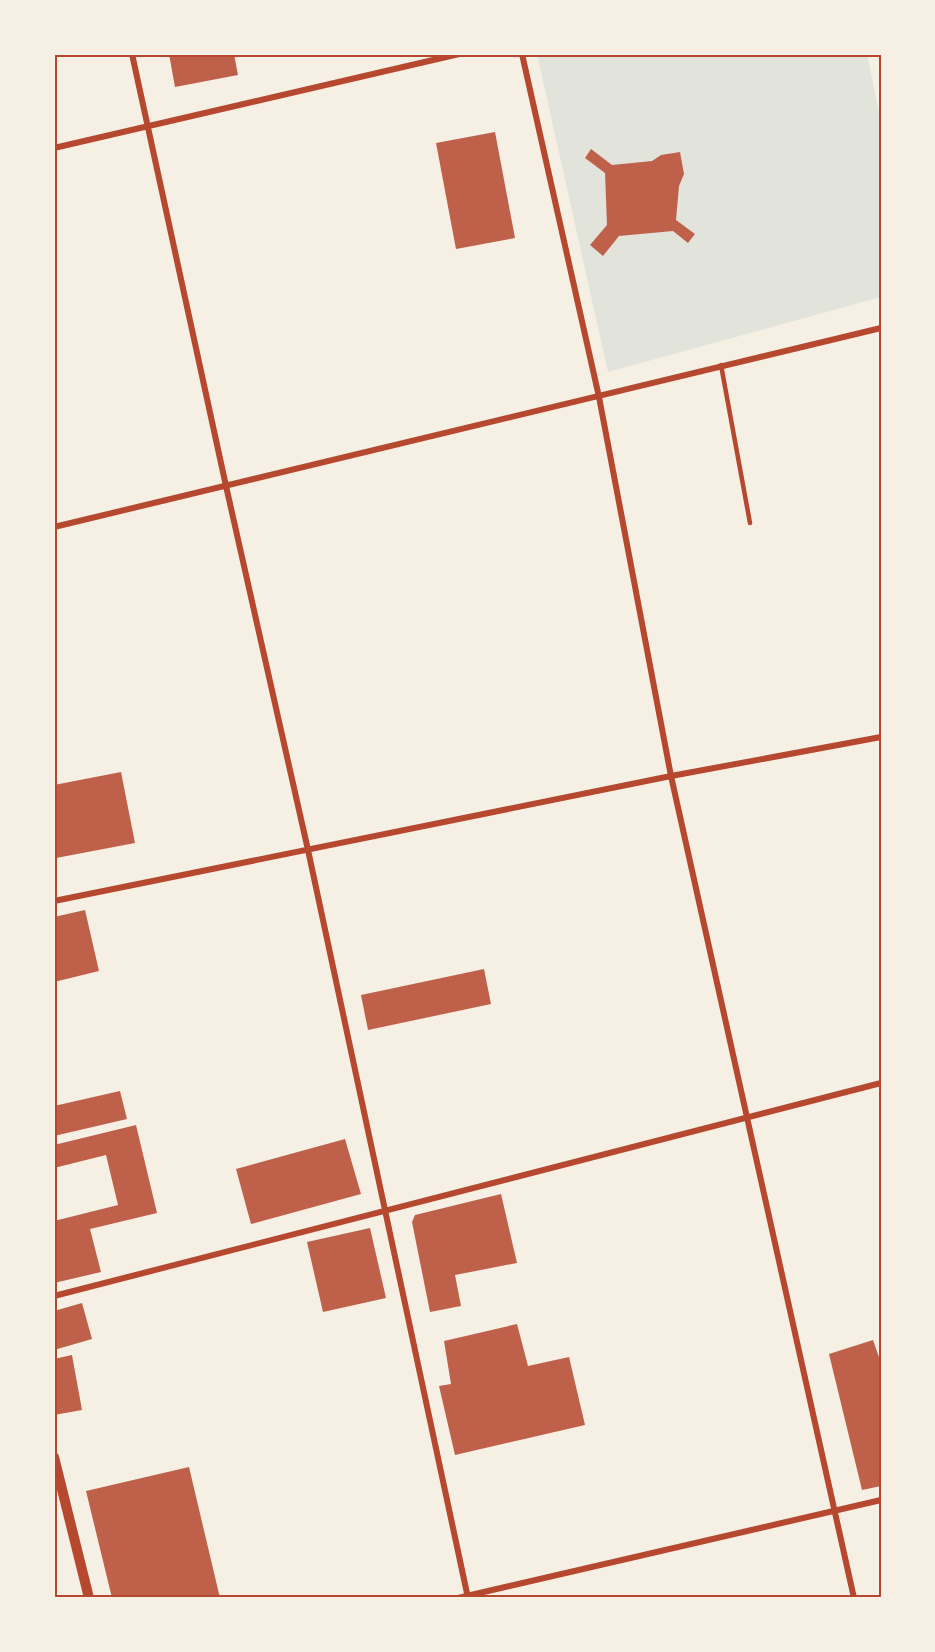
<svg xmlns="http://www.w3.org/2000/svg" width="935" height="1652" font-family="'DejaVu Sans',sans-serif">
<rect width="100%" height="100%" fill="#f6efe4"/>
<path fill="#e2e4dc" d="M537,54H867L881,122V297L608,372Z"/>
<path fill="#bf614a" d="M169,54H234L238,75L175,87Z
M495,132L515,238L456,249L436,143Z
M591,149L612,165L652,161L661,155L680,152L684,174L679,186L676,220L695,234L688,243L673,231L619,236L603,256L590,245L607,225L605,173L585,158Z
M121,772L135,843L56,858L54,785Z
M85,910L99,971L54,982V917Z
M484,969L491,1004L368,1030L361,995Z
M120,1091L127,1119L54,1136V1106Z
M136,1125L157,1213L90,1229L101,1272L54,1283V1221L118,1205L106,1155L54,1168V1145Z
M345,1139L361,1194L251,1224L236,1169Z
M501,1194L517,1263L455,1275L461,1306L430,1312L412,1222L415,1215Z
M370,1228L386,1298L323,1312L307,1242Z
M82,1303L92,1339L54,1350V1311Z
M517,1324L528,1366L569,1357L585,1425L455,1455L439,1386L451,1384L444,1341Z
M873,1340L881,1363V1486L862,1490L829,1354Z
M72,1355L82,1410L54,1415V1359Z
M189,1467L220,1598H112L86,1491Z"/>
<g fill="none" stroke-linecap="round" stroke-linejoin="round">
<path stroke="#b5482f" stroke-width="4.5" d="M721,365L750,523"/>
<path stroke="#b5482f" stroke-width="6" d="M132,54L226,486L308,850L468,1598
M522,54L599,397L671,776L854,1598
M881,54V55
M54,148L459,54
M54,527L881,328
M54,901L671,776L881,737
M54,1296L881,1083
M458,1598L881,1500"/>
<path stroke="#b5482f" stroke-width="10" d="M54,1457L89,1598"/>
</g>
<rect width="935" height="1652" fill="none" stroke="#f6efe4" stroke-width="111"/>
<rect x="56" y="56" width="824" height="1540" fill="none" stroke="#b5482f" stroke-width="2"/>
</svg>
